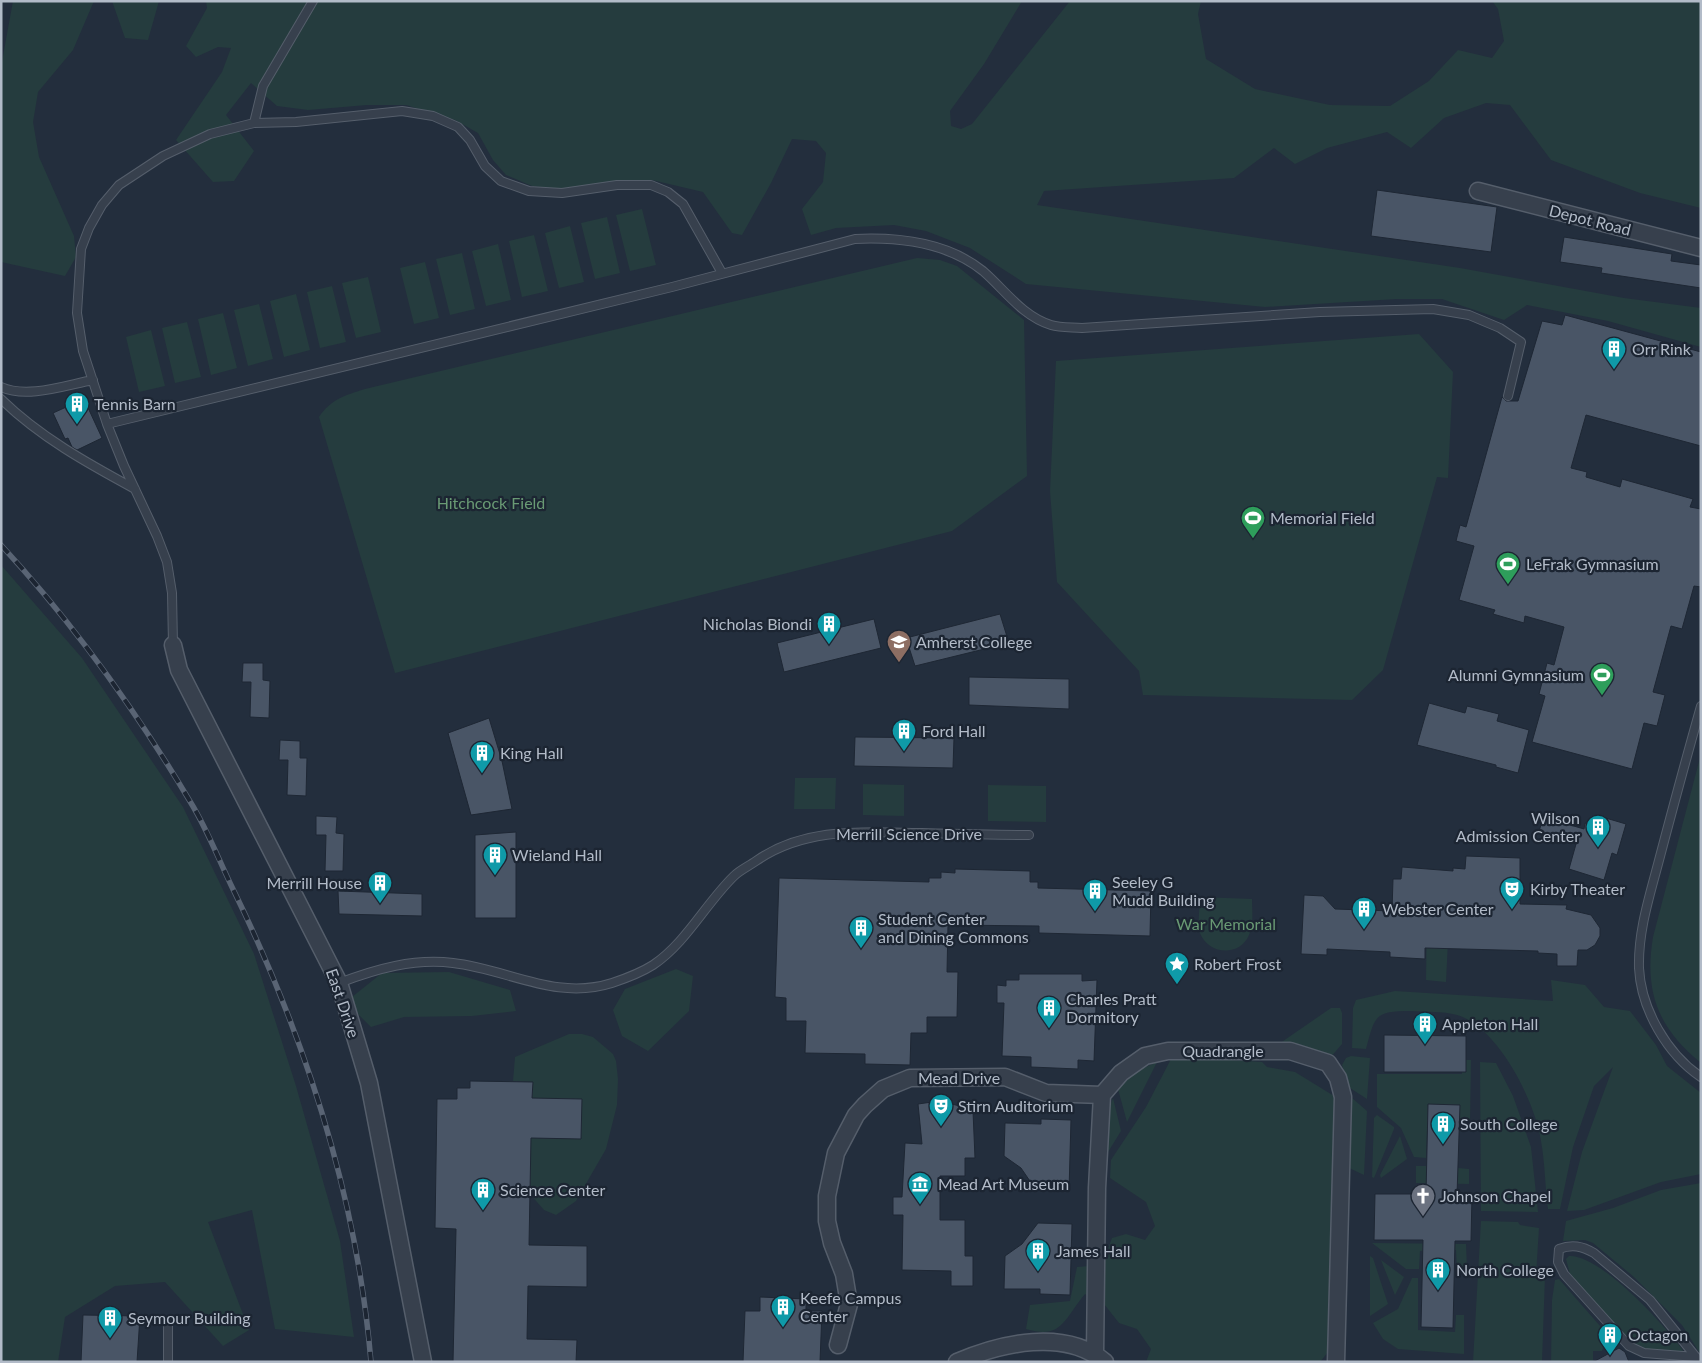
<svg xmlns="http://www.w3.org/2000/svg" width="1702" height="1363" font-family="Lato,sans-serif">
<rect width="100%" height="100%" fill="#232e3d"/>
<path fill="#253c3e" d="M13,1H94L73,50L38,92L33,122L39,157L74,236L76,257L65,276L1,262V67Z
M112,1H159L148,40L125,38Z
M206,1H1022L984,64L950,111L951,126L961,129L972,124L1070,1H1201L1198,14L1206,59L1255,89L1330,105L1390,106L1429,81L1458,50L1492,58L1504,41L1498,9L1492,1H1701V208L1640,193L1551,160L1510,105L1486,103L1444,118L1411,148L1387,132L1327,148L1295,164L1274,148L1234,178L1044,191L1037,205L1460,268L1624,298L1701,308V347L1608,321L1527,305L1504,320L1442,299H1397L1265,307L1026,284L970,248L926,231L894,225L836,228L811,235L802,209L823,182L826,153L816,141L792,139L771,183L742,235L732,233L703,192L652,180H639L572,191L532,186L506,175L493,160L478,133L455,120L406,105H367L308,110L277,106L251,83L226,115L254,151L234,181L213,182L176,140L222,72L231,48L218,47L196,57L186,46L207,8Z
M642,209L656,265L630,271L616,215Z
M607,217L620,273L595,279L581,223Z
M570,226L584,282L559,288L545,233Z
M534,235L548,291L522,297L509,241Z
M498,244L511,300L486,306L472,251Z
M462,253L475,309L450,315L436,259Z
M917,258L940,260L957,266L1024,320L1027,476L952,531L395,673L319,417C331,399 346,395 365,389Z
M425,262L439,318L414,324L400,268Z
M368,277L381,332L356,338L342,283Z
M332,286L346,342L320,348L307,292Z
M296,294L310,350L284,357L270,301Z
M259,304L273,359L248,366L234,310Z
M223,313L237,368L211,375L198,319Z
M187,322L201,377L175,383L162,328Z
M151,330L165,386L139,392L126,337Z
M1419,334L1453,372L1448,478L1437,477L1383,670L1352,700L1143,695L1139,671L1057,582L1050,491L1056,361Z
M1,565L82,658L183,807L254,954L296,1086L340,1241L354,1337L275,1329L252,1210L208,1222L249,1330L223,1346L165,1282L115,1286L65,1317L58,1362H1Z
M1701,754V1063C1658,1028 1644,992 1653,937Z
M795,778H836L835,809H794Z
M863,784L904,785V816L863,815Z
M988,785L1046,786V822L988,821Z
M1200,897L1252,899C1252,910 1254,924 1249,935C1240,957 1208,955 1200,933C1197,923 1200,908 1200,897Z
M1450,900L1446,982L1426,980L1427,910Z
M676,969L693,976L689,1011L648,1051L622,1036L613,1010L625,989Z
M449,972L510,990L516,1011L472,1016L404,1017L371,1027L357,1013L352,997L382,973Z
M1551,980L1585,985L1604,1007L1630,1011L1656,1045L1667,1066L1701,1093V1174L1661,1182L1584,1210L1567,1211L1582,1152L1613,1067L1594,1086L1573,1147L1560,1209H1548C1545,1186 1545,1163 1541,1141C1535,1101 1498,1027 1457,1015C1443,1011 1425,1012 1411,1011C1374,1011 1375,1016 1366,1049L1352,1048L1353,1008L1356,1000L1395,991L1553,1001Z
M1331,1008H1340L1342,1013V1044L1329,1059L1273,1048Z
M569,1034H582L593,1037L613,1054L616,1061L618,1079L617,1105L606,1149L576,1201L556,1215L544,1210L530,1194L531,1138L581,1139L582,1099L532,1098L533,1082L513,1081L515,1057Z
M1351,1056L1370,1058L1367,1099L1350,1088L1342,1065L1346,1058Z
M1186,1057L1262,1062L1267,1067L1295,1072L1334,1096V1200L1328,1352L1320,1362H1146L1151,1349L1137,1329L1119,1323L1104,1304L1085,1294C1064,1319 1062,1340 1026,1329L1030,1305L1070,1301L1077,1267L1102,1265L1112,1238L1126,1234L1145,1240L1155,1226L1146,1202L1110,1178L1111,1160L1146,1107L1171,1059Z
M1462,1060H1471L1470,1122H1459L1460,1105L1428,1104L1426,1158L1414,1157L1401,1128L1377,1107V1074H1462Z
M1157,1062L1127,1122L1118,1089L1132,1073Z
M1480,1062L1496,1063L1513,1096L1531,1147L1538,1212L1481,1211Z
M1113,1098L1121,1131L1105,1157L1108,1112Z
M1352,1098L1367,1111L1364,1175L1347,1167L1349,1099Z
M1377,1115L1394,1127V1129L1374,1178L1372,1177L1374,1118Z
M1400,1136L1407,1159L1381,1178L1380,1175Z
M1416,1166H1426V1180L1458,1181V1168L1469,1169V1184L1416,1183Z
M1701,1183V1355L1682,1325L1634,1277L1593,1243L1585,1240L1563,1241L1566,1221L1613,1208L1661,1190Z
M1481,1221L1518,1222L1520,1225L1539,1228L1536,1275L1545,1276L1542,1362H1473Z
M1372,1243L1466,1244L1467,1269L1457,1270L1456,1250L1420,1251L1419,1269H1406Z
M1370,1256L1373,1258L1388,1304L1370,1316Z
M1569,1256C1600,1254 1666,1326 1684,1352L1647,1349L1631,1342L1571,1278L1566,1259Z
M1381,1260L1404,1277L1395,1295Z
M1412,1278H1418V1330L1455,1332L1456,1315H1464V1354L1398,1349L1383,1339L1373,1323L1398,1309Z
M1559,1279L1607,1334L1602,1351H1593V1361L1600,1362H1551L1552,1300L1555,1280Z"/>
<path fill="#495566" stroke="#1e2734" d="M1377,190L1497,207L1491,252L1371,236Z
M1564,237L1672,254L1671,261L1701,265V288L1601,273L1602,268L1560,262Z
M1565,315L1701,352V446L1586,415L1571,468L1587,472L1586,477L1620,487L1622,479L1693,499L1690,507L1701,509V587L1694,586L1682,629L1671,626L1653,692L1665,695L1657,726L1644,723L1632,769L1532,742L1545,696L1539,694L1547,663L1554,665L1564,627L1525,616L1524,623L1493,614L1495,610L1459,600L1474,546L1456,541L1460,525L1466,527L1502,397L1506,401H1518L1542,321L1562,325Z
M84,399L102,438L77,450L72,447L68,438L65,439L53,413Z
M1000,614L1009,643L915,666L906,638Z
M874,619L881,648L784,672L777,643Z
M243,663H263V680L270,681L269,718L250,717L251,682H242Z
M969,677L1069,679V709L969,705Z
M1429,703L1465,713L1467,706L1499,714L1497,721L1529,730L1518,773L1496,767V765L1417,745Z
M489,718L502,761L512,809L471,815L448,733Z
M855,737L954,738L953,768L854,766Z
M280,740L300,741V758H307L306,796L287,795L288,760H279Z
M316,816L337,817L336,833L344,834L343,871H325L326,835H316Z
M1599,816L1626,824L1617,855L1612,853L1604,880L1569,869L1576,844L1539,832L1543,817L1584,829L1585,823L1595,826Z
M516,832V918H475V835Z
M1466,856L1520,858V904L1567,905L1566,909L1591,915L1600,928V936L1595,945L1587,950H1578L1577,966H1557V954L1538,953V951L1425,948V959L1390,957V952L1327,949V955L1301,954L1304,895L1323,896L1335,909L1392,911L1393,879H1401L1402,867L1453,871V868L1465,869Z
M955,869L1030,871V882H1038V888L1151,891L1150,936L1039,933V926L948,925L947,972H958L957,1017H927V1033H911L910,1065L865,1064V1054L805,1053L806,1021H786V998L775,997L779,878L929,882V878H941V872L955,873Z
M338,891L422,894V916L339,914Z
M1019,974H1082V981L1097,980L1094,1061L1078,1060V1069L1031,1067V1057L1002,1056L1004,1003H997V985L1006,986V980H1019Z
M1384,1035L1466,1036V1072H1384Z
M470,1081L533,1082L532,1098L582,1099L581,1139L531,1138L529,1245L587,1246V1287L528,1286L527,1339L577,1340L576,1362H453L456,1229L435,1228L437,1099H457V1088H470Z
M932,1102L947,1103L960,1106L959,1110L973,1111L975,1158H965V1176H940V1220H965V1256H973V1286H951V1271L902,1270L903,1215H893V1197H902L905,1143L922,1144L918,1104Z
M1428,1104L1460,1105L1457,1195H1472L1471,1241H1455L1453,1328L1421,1327L1423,1240H1374L1375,1194H1426Z
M1041,1119L1071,1120L1069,1191L1036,1190L1021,1168L1004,1156L1005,1123L1041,1124Z
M1038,1223L1072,1224L1070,1295L1040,1294V1289H1004L1005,1256L1022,1244Z
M760,1297L806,1299V1311H822L820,1362H743L745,1311H760Z
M83,1315L140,1316L137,1362H81Z
M1619,1348L1625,1352L1629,1362H1593Z"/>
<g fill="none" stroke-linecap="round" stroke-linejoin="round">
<defs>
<path id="lane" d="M254,123L296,122L402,111L433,116L458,127L470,140L485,166L501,181L529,191L562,193L617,185H651L668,192L683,204L722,273
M1,387C27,399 66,385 93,380
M1,399C40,437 87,463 135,489
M107,424L83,351L77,313L81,249L89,228L102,205L119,185L163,156L210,134L254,123L263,86L313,1
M173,645L172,593L167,562L157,536L124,466L107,424L672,287L855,239C898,237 947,242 983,271C1005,290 1022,316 1051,325C1061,328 1072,327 1082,328L1320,312L1433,309L1469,315L1500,328L1521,342L1508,396
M1701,706C1686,759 1672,811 1658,864C1649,898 1638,932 1639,968C1641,1009 1667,1054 1701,1077
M339,983C376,969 414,958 453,963C508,969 555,1001 612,983C624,979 642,972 653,965C686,943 706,903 734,876C740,870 749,866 756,861C805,827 862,832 919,833C956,834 992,835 1029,835
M1696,1357L1644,1353L1629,1346L1564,1274L1558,1262L1559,1249C1572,1244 1582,1246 1594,1253L1650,1300L1696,1357L1697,1362
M168,1362V1324"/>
<path id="street" d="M1478,191L1701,248
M173,645L179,670L339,983L369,1083L423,1362
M838,1345L849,1304L844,1274L832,1243L827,1221V1196L836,1153L856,1115L865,1105L883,1089L910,1078L1005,1077L1046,1093L1102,1095
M1095,1354L1097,1188L1102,1095L1121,1073L1145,1056L1168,1051H1290L1328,1063L1338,1078L1343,1097L1336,1362
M957,1362C1001,1343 1065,1328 1105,1362"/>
</defs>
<use href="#lane" stroke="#555e6b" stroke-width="10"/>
<use href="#street" stroke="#555e6b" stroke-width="19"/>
<use href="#lane" stroke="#37404d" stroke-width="8"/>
<use href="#street" stroke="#37404d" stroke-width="16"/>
<defs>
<path id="rail" d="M1,545C73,623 137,712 191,803C207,829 218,858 231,885C304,1034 357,1196 371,1362"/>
</defs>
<use href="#rail" stroke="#596474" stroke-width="5.5"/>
<use href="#rail" stroke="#1c2532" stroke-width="4" stroke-dasharray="11" stroke-linecap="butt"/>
</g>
<defs>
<symbol id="building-pin" viewBox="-11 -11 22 30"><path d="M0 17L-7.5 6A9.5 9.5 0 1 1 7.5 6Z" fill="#0f9aa8" stroke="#1c2532"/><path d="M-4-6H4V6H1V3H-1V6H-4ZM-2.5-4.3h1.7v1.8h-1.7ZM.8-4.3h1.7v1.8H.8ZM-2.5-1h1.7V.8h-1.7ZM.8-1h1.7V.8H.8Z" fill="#fff"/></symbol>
<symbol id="stadium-pin" viewBox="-11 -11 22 30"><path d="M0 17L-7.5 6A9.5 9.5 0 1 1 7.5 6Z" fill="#2e9e5b" stroke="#1c2532"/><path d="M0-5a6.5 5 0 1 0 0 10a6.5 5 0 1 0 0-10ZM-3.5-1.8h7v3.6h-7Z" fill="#fff"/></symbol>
<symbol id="university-pin" viewBox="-11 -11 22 30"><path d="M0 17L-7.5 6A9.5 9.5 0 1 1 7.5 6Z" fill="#8d6e63" stroke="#1c2532"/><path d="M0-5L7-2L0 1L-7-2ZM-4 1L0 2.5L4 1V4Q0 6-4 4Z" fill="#fff"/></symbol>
<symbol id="theatre-pin" viewBox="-11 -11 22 30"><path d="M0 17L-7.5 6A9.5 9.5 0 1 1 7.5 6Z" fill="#0f9aa8" stroke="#1c2532"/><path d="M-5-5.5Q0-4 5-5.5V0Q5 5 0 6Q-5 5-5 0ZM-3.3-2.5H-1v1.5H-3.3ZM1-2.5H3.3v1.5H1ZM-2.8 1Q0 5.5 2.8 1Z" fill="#fff"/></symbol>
<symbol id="sight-pin" viewBox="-11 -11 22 30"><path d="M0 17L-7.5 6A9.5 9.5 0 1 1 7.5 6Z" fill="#0f9aa8" stroke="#1c2532"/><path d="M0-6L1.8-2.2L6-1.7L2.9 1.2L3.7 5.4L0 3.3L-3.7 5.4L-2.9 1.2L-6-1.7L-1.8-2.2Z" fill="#fff"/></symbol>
<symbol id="museum-pin" viewBox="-11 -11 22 30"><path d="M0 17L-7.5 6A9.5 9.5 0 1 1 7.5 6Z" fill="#0f9aa8" stroke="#1c2532"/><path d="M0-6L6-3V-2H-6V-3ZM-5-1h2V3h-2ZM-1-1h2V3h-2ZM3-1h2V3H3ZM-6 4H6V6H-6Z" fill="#fff"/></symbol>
<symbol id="church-pin" viewBox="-11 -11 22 30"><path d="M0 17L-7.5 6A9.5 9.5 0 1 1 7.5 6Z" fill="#6b7280" stroke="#1c2532"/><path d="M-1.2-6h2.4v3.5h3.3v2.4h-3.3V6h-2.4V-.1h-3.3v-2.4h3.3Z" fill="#fff"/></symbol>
</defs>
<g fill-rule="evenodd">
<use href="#building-pin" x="1600" y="335" width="28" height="38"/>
<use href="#building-pin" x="63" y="390" width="28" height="38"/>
<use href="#stadium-pin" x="1239" y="504" width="28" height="38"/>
<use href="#stadium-pin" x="1494" y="550" width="28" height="38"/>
<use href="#building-pin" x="815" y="610" width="28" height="38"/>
<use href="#university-pin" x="885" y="628" width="28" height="38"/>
<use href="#stadium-pin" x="1588" y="661" width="28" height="38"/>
<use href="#building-pin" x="890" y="717" width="28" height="38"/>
<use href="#building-pin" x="468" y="739" width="28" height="38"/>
<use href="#building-pin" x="1584" y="813" width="28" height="38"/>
<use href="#building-pin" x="481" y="841" width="28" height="38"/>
<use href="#building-pin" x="366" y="869" width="28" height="38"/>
<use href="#theatre-pin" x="1498" y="875" width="28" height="38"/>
<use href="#building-pin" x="1081" y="877" width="28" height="38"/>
<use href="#building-pin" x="1350" y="895" width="28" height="38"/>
<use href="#building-pin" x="847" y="914" width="28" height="38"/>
<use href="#sight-pin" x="1163" y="950" width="28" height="38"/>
<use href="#building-pin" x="1035" y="994" width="28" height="38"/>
<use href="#building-pin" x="1411" y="1010" width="28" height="38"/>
<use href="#theatre-pin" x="927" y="1092" width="28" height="38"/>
<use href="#building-pin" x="1429" y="1110" width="28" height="38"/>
<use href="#museum-pin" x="906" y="1170" width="28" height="38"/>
<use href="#building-pin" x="469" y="1176" width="28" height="38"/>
<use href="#church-pin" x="1409" y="1182" width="28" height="38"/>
<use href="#building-pin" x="1024" y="1237" width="28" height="38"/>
<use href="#building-pin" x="1424" y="1256" width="28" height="38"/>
<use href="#building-pin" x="769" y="1293" width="28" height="38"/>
<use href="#building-pin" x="96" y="1304" width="28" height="38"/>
<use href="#building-pin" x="1596" y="1321" width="28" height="38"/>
</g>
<g text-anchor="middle" stroke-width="4.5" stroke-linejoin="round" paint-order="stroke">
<g font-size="16" fill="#b2bbc8" stroke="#1c2532">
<text transform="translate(1590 220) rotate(14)" y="6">Depot Road</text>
<text x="909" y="840">Merrill Science Drive</text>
<text transform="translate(343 1003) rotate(71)" y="6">East Drive</text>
<text x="1223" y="1057">Quadrangle</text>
<text x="959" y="1084">Mead Drive</text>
</g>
<g font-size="16" fill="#b2bbc8" stroke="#1c2532" text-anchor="start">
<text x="1632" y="355">Orr Rink</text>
<text x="94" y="410">Tennis Barn</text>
<text x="1270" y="524">Memorial Field</text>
<text x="1526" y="570">LeFrak Gymnasium</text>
<text x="812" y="630" text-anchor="end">Nicholas Biondi</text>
<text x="916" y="648">Amherst College</text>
<text x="1584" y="681" text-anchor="end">Alumni Gymnasium</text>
<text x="922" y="737">Ford Hall</text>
<text x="500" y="759">King Hall</text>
<text x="1580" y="824" text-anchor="end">Wilson<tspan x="1580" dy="18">Admission Center</tspan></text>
<text x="512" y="861">Wieland Hall</text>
<text x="1112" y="888">Seeley G<tspan x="1112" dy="18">Mudd Building</tspan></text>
<text x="362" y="889" text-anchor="end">Merrill House</text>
<text x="1530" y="895">Kirby Theater</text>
<text x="1382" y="915">Webster Center</text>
<text x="878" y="925">Student Center<tspan x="878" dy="18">and Dining Commons</tspan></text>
<text x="1194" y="970">Robert Frost</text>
<text x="1066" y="1005">Charles Pratt<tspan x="1066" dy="18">Dormitory</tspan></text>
<text x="1442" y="1030">Appleton Hall</text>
<text x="958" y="1112">Stirn Auditorium</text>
<text x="1460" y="1130">South College</text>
<text x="938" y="1190">Mead Art Museum</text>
<text x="500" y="1196">Science Center</text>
<text x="1440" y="1202">Johnson Chapel</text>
<text x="1056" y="1257">James Hall</text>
<text x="1456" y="1276">North College</text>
<text x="800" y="1304">Keefe Campus<tspan x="800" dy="18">Center</tspan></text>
<text x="128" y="1324">Seymour Building</text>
<text x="1628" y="1341">Octagon</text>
</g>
<g font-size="16" fill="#699a74" stroke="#1c2532">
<text x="491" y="509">Hitchcock Field</text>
<text x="1226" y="930">War Memorial</text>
</g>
</g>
<rect width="1702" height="1363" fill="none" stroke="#b2bbc8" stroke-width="5"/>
</svg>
